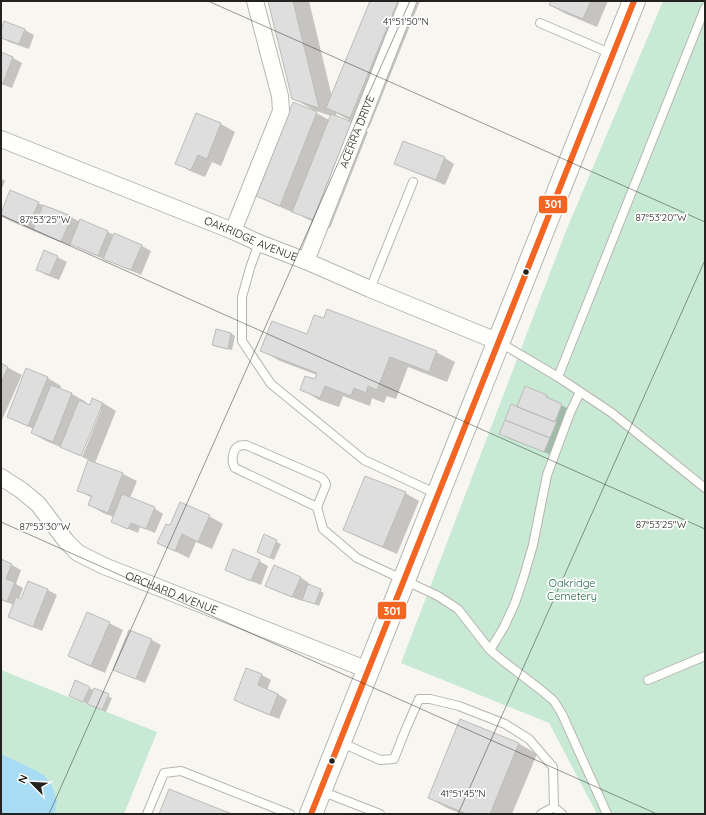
<svg xmlns="http://www.w3.org/2000/svg" width="706" height="815" font-family="Quicksand,sans-serif">
<rect width="100%" height="100%" fill="#f8f6f0"/>
<path fill="#c8ead4" d="M663,1H705V814H597L549,723L401,663L566,231Z
M1,670L157,732L124,814H1Z"/>
<path fill="#a8dcf4" d="M1,754L35,770L45,776L52,786L57,801L55,814H1Z"/>
<path fill="#0003" fill-rule="evenodd" d="M269,1H309L332,97L371,1H420L369,128L353,121L352,123L368,132L330,228L307,219L294,212V213L271,203L257,195L313,111L329,120L331,116L313,110L293,98ZM336,113L349,120L348,121L337,117Z
M552,1H608L597,27L564,13L550,5Z
M5,23L25,30L34,35L29,49L9,42L1,37V33Z
M1,53L13,58L22,63L12,88L1,84Z
M197,114L221,124L235,132L221,166L212,162L205,177L190,171L177,163Z
M403,142L445,158L454,164L445,185L404,168L395,163Z
M1,178L5,181L1,191Z
M38,203L71,217L80,222L81,220L108,232L114,235L142,246L151,251L141,275L80,249L71,244V246L43,235L10,221L1,215Z
M57,257L67,262L59,280L46,275L37,269Z
M231,333L235,336L232,350L217,347L213,345Z
M308,335L436,352L455,362L447,382L408,367L396,399L387,396L384,403L372,398L370,406L343,396L339,407L319,400L301,389L315,381L317,375L280,361L262,351Z
M1,364L22,375L1,422Z
M48,378L61,386L60,390L72,394L86,402L85,404L90,406L103,403L116,411L95,463L123,474L137,481L130,498L154,508L163,514L155,533L140,527L138,533L121,526L112,521L114,517L103,513L90,505L92,498L78,490L89,460L82,457L101,410H99L80,456L65,449L46,441L32,433L34,429L22,424L8,416Z
M546,396L555,401V402L571,410L554,456L510,439L501,434L518,408Z
M405,493L419,501L397,554L358,537L344,530Z
M209,516L223,524L212,549L196,542L189,558L172,550L158,542L170,527Z
M265,536L281,544L274,560L262,554Z
M1,560L12,565L21,570L16,584L23,588L19,599L21,600L29,582L48,590L57,595L42,631L18,621L9,616L14,605L1,600Z
M259,561L268,566L261,585L235,574L226,569Z
M300,577L309,583L308,585L324,593L319,606L303,599L302,601L276,591L267,585Z
M109,623L123,630L105,673L84,664L70,656Z
M152,640L161,645L145,683L123,674L114,669Z
M247,669L262,675L271,680L267,690L278,694L287,700L279,719L244,705L235,700Z
M89,688L112,698L106,712L74,698Z
M518,743L537,754L512,814H462L447,808L429,798Z"/>
<path fill="#dfdede" stroke="#bdbcbb" d="M268,1H293L319,108L292,99Z
M370,1H398L350,118L326,108Z
M551,1H591L583,19L549,5Z
M4,21L25,29L19,44L1,38V30Z
M1,52L13,57L3,84L1,83Z
M293,102L317,112L280,206L256,196Z
M196,113L221,123L207,159L198,155L191,170L175,164Z
M331,114L355,123L316,221L292,212Z
M403,141L445,157L436,180L394,164Z
M10,190L39,202L28,227L1,216V213Z
M43,205L72,216L61,242L33,230Z
M80,219L108,231L98,256L70,244Z
M114,233L142,245L131,270L103,259Z
M44,250L58,256L50,275L36,270Z
M327,309L437,351L429,372L390,357L377,390L368,386L366,393L354,388L351,396L325,386L320,398L300,390L305,376L315,379L317,373L260,351L272,321L307,334L314,315L324,318Z
M216,329L231,333L228,349L212,345Z
M1,363L8,367L1,383Z
M26,368L48,377L28,426L7,417Z
M51,385L72,393L53,442L31,433Z
M525,386L547,395L546,397L562,404L555,422L517,407Z
M92,398L103,403L81,456L60,447L79,400L90,405Z
M511,404L555,422L557,421L550,438L505,420Z
M505,420L550,438L544,452L499,434Z
M88,460L123,473L108,513L88,505L92,496L77,491Z
M365,476L406,492L383,547L343,530Z
M122,494L155,507L146,529L131,523L128,529L111,522Z
M180,502L210,515L198,542L182,534L175,551L157,543L166,524L170,525Z
M264,534L277,540L270,558L257,552Z
M233,549L260,560L251,581L225,570Z
M1,559L12,564L6,579L15,582L7,602L1,599Z
M274,565L301,577L292,597L265,586Z
M28,581L48,589L33,627L8,617L16,597L21,599Z
M308,584L321,589L315,604L302,600Z
M87,612L110,622L91,666L68,656Z
M129,630L152,639L136,679L113,670Z
M246,668L262,674L258,685L278,694L270,715L234,700Z
M75,680L90,687L83,702L69,696Z
M94,688L109,694L102,710L87,704Z
M460,719L519,743L490,814H467L428,798Z
M169,789L232,814H159Z"/>
<g fill="none" stroke-linecap="round" stroke-linejoin="round">
<defs>
<path id="service" d="M540,23L612,54
M259,243L250,268L242,297V341L271,384L364,460L437,494
M370,289L413,182
M499,342L558,377L612,413L705,488
M558,377L705,8
M317,507L235,468C231,462 232,449 239,446C241,445 243,445 246,445L322,478L325,482L326,485L317,507L323,529L357,558L404,580L438,596L458,609L490,650L503,661L541,690L554,701L562,714L607,814
M490,650L504,627L515,603L524,576L533,545L547,475L570,413L580,392
M648,680L705,656
M340,742L380,760L394,759L405,731L419,699H430L459,706L505,724L529,739L553,767L554,807
M321,791L380,814
M147,814L164,773L181,771L290,814
M541,814L554,807L562,814"/>
<g id="minor">
<path id="s1" d="M1,139L233,231L259,243L306,261L370,289L499,342"/>
<path d="M233,231L281,111L280,96L255,1"/>
<path id="s2" d="M306,261L408,1"/>
<path id="s3" d="M1,477L21,490L38,504L66,541L78,553L104,566L368,670"/>
</g>
<path id="primary" d="M311,814L634,1"/>
</defs>
<use href="#service" stroke="#b6b5b0" stroke-width="10"/>
<use href="#minor" stroke="#b6b5b0" stroke-width="18"/>
<use href="#primary" stroke="#b6b5b0" stroke-width="24"/>
<use href="#service" stroke="#fefefd" stroke-width="8"/>
<use href="#minor" stroke="#fefefd" stroke-width="16"/>
<use href="#primary" stroke="#fefefd" stroke-width="22"/>
<defs>
<path id="bus-1" d="M311,814L634,1"/>
</defs>
<use href="#bus-1" stroke="#fff" stroke-width="9"/>
<use href="#bus-1" stroke="#f26522" stroke-width="6"/>
</g>
<path fill="none" stroke="#24221e" stroke-width="1" stroke-opacity="0.45" d="M208,1L705,222M1,215L705,529M1,522L657,814M49,814L410,1M458,814L705,260"/>
<g fill="#24221e" stroke="#fff" stroke-width="1.5">
<circle cx="526" cy="272" r="3.5"/>
<circle cx="332" cy="761" r="3.5"/>
</g>
<g text-anchor="middle" stroke-width="3.5" stroke-linejoin="round" paint-order="stroke">
<g font-size="11" fill="#24221e" stroke="#fff">
<text dy="4" stroke="none"><textPath href="#s2" startOffset="139">ACERRA DRIVE</textPath></text>
<text dy="4" stroke="none"><textPath href="#s1" startOffset="269">OAKRIDGE AVENUE</textPath></text>
<text dy="4" stroke="none"><textPath href="#s3" startOffset="211">ORCHARD AVENUE</textPath></text>
</g>
<g font-size="11" fill="#226647" stroke="#fff">
<text x="572" y="587">Oakridge<tspan x="572" dy="13">Cemetery</tspan></text>
</g>
</g>
<g font-size="10" text-anchor="middle" fill="#24221e" stroke="#fff" stroke-width="3.5" stroke-linejoin="round" paint-order="stroke">
<text x="406" y="25">41°51'50"N</text>
<text x="661" y="221">87°53'20"W</text>
<text x="45" y="223">87°53'25"W</text>
<text x="661" y="528">87°53'25"W</text>
<text x="45" y="530">87°53'30"W</text>
<text x="463" y="797">41°51'45"N</text>
</g>
<g stroke="#fff" stroke-width="1.5">
<rect x="538" y="195" width="30" height="19" rx="4" fill="#f26522"/>
<rect x="377" y="601" width="30" height="19" rx="4" fill="#f26522"/>
</g>
<g font-size="11" text-anchor="middle" font-weight="bold" fill="#fff">
<text x="553" y="208">301</text>
<text x="392" y="615">301</text>
</g>
<rect width="706" height="815" fill="none" stroke="#24221e" stroke-width="4"/>
<g transform="translate(32 783) rotate(294)" stroke="#ffffff" stroke-width="3" paint-order="stroke">
<path d="M0-3L7 15L0 10L-7 15Z" fill="#24221e"/>
<text y="-6" font-size="11" font-weight="bold" text-anchor="middle" fill="#24221e">N</text>
</g>
</svg>
